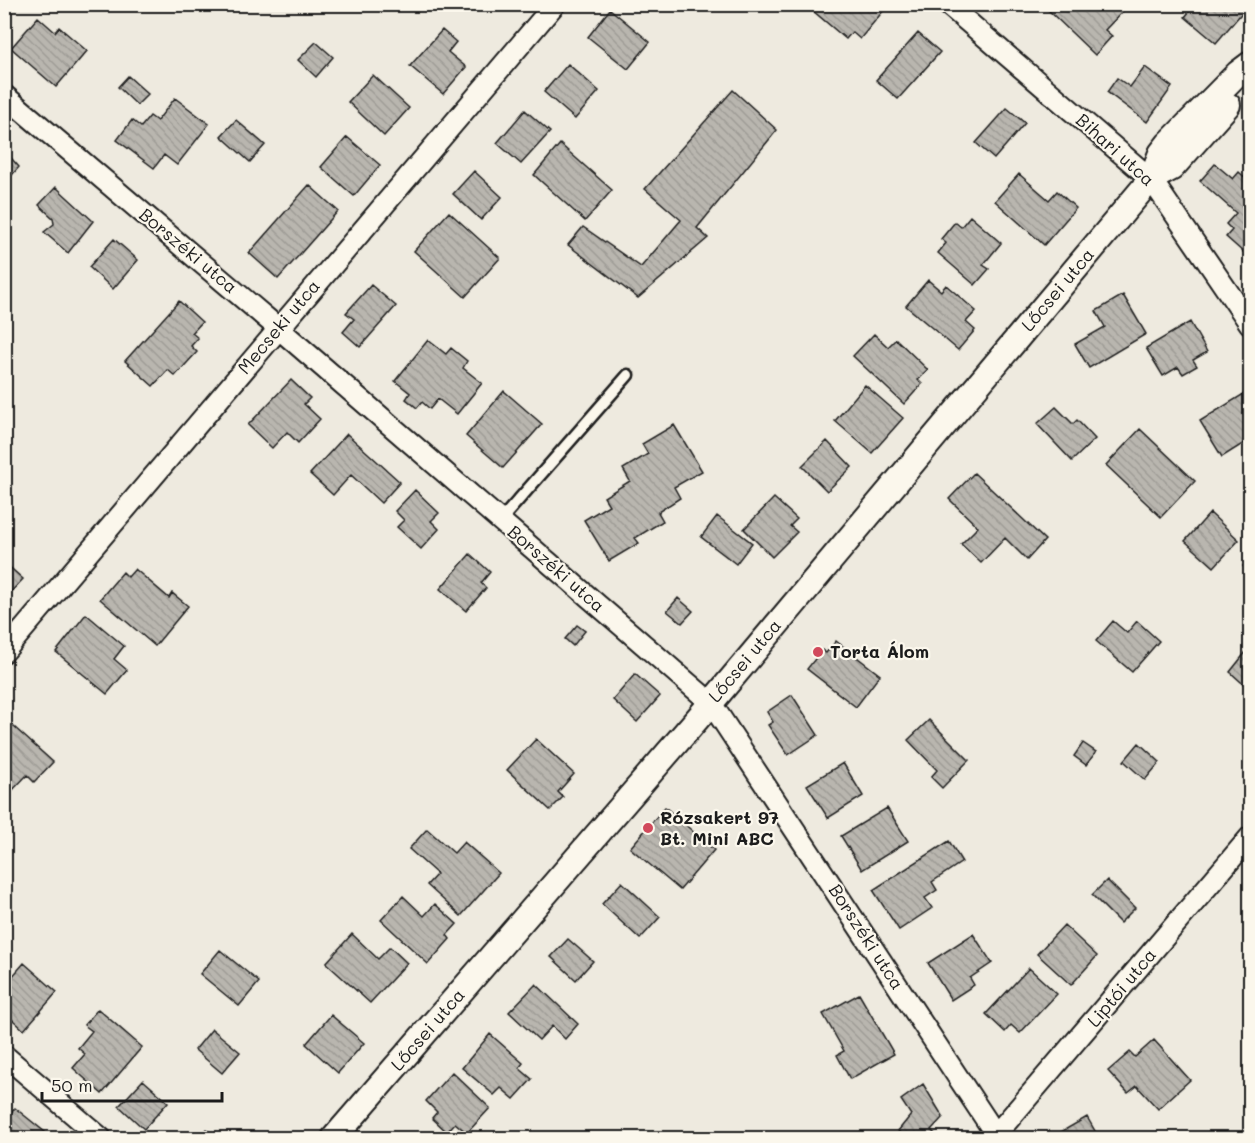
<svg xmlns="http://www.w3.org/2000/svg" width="1255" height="1143" font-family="Mali,sans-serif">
<defs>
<pattern id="building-back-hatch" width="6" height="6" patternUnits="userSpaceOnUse" patternTransform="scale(1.5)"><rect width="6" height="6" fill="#b9b6af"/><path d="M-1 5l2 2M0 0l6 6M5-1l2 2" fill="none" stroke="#9e9c96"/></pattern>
</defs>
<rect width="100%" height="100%" fill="#eeeadf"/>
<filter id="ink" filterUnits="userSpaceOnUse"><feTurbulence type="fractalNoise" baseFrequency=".0167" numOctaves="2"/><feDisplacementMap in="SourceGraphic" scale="12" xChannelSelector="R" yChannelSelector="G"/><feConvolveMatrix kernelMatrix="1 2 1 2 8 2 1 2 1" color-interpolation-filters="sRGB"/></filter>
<g filter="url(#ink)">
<path fill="url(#building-back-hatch)" stroke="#1c1c1c" stroke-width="1.5" d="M816,4H889L860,39L852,32L846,39L812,10Z
M1051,4H1119L1124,10L1105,30L1112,36L1095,55L1047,9Z
M1192,4H1242L1246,8L1216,43L1185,17L1194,6Z
M610,9L650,42L628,69L588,37Z
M38,17L55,32L59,27L87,51L56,87L11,48Z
M442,30L456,42L448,52L466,67L443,94L410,66Z
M918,33L940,52L898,99L876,80Z
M316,42L333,57L316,77L298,60Z
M568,64L599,91L575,119L544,92Z
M1145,67L1172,87L1147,122L1107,92L1117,78L1130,87Z
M373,75L409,108L384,136L348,102Z
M128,76L148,94L137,105L118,87Z
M733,90L777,130L697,228L708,238L638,298L568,245L583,227L641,267L681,220L645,189Z
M175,98L209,124L177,165L164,155L154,168L117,140L132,120L141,127L150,116L157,121Z
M1007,108L1025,123L994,159L976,143Z
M525,110L550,132L521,164L497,143Z
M236,120L265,145L250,162L221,136Z
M347,137L380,165L354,196L321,167Z
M560,144L612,190L585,221L534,175Z
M4,150L19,167L4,184Z
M1215,164L1233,179L1239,172L1250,182V187L1246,192L1250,197V207L1247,212L1250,215V244L1243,252L1226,237L1232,230L1226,224L1236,213L1200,181Z
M474,171L502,197L481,220L453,194Z
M1019,174L1049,200L1057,191L1076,208L1044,245L995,201Z
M309,185L338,211L278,279L249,253Z
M56,187L93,221L68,253L44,232L54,224L53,218L39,205Z
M449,212L500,258L465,297L414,251Z
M970,216L1001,243L983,265L989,269L975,285L938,253L946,243L941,239L955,222L961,227Z
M114,239L138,260L113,289L89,267Z
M928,280L941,291L946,285L976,311L966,322L975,330L958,350L906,306Z
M371,285L396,306L360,347L343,332L354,319L346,313Z
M1123,295L1146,334L1089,368L1075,344L1105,327L1096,311Z
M179,301L202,322L192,333L198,338L191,346L197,352L175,376L168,370L153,386L125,361Z
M1190,322L1207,352L1193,360L1197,366L1183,374L1178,367L1163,376L1146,348Z
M874,334L888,347L896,339L928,370L918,380L922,384L904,404L853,356Z
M428,340L446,354L451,348L467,361L463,368L482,383L457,414L438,399L430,409L422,402L417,408L406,399L410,393L395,381Z
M291,380L310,398L304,404L320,419L298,443L287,432L272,448L248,425Z
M865,385L903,418L872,453L835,421Z
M1250,390V445L1247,447L1244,443L1222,457L1200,421Z
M504,391L542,424L503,468L466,436Z
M1056,407L1073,424L1077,420L1095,439L1072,461L1037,424Z
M674,425L702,471L674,487L680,498L658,512L663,521L635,538L639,543L609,561L584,520L609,505L604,497L630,481L623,469L648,454L642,444Z
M1140,429L1195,481L1161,517L1106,465Z
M347,434L400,482L381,503L351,475L333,495L310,474Z
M827,441L852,467L827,491L802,466Z
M974,473L1045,540L1027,560L1005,538L981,563L961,544L978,527L949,499Z
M415,490L439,513L431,521L439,529L421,549L397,527L404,520L395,511Z
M774,498L797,519L790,526L797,532L772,557L744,529Z
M1210,513L1239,540L1214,567L1185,541Z
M717,516L752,543L736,564L701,537Z
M470,554L490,572L481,583L486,588L466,611L440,589Z
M1250,561V577L1243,566Z
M4,562L23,579L4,599Z
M135,569L169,598L172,593L188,606L155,646L100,599L123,572L128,577Z
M678,598L693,611L682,623L667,611Z
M86,614L124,646L114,659L127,670L107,694L56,652Z
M1113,621L1127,633L1137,621L1159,641L1132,672L1096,641Z
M577,625L585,631L573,646L565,639Z
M836,641L880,675L856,707L807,669L822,650L826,653Z
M1250,647V690L1230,672Z
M635,674L660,696L637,722L613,700Z
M792,695L818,735L788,755L768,725L773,722L767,712Z
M4,718L53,762L34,782L27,775L9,794L4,789Z
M929,720L969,760L942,788L931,777L937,770L908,740Z
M536,739L574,774L558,792L563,797L550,810L507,770Z
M1083,743L1096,752L1086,765L1074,756Z
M1139,743L1160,762L1145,780L1124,761Z
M843,763L863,796L828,818L807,785Z
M665,807L714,850L680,890L630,848Z
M887,808L908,841L862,870L841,836Z
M427,829L454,853L464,842L499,873L461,916L427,885L437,874L409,849Z
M949,841L962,862L932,882L937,890L925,898L932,908L899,930L873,890Z
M1107,880L1135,908L1120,923L1092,895Z
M622,882L660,917L640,939L602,904Z
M403,896L424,916L435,904L457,924L447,935L450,939L428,964L381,920Z
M1064,925L1097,956L1071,985L1037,954Z
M352,934L378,959L390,947L407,963L370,1003L326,963Z
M973,934L992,963L970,978L974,985L951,1000L928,963Z
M568,939L593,961L576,980L551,957Z
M220,950L259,982L239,1006L200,974Z
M24,963L57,992L24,1030L4,1012V986Z
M1029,968L1057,994L1020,1033L1011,1025L1005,1032L986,1014Z
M536,984L578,1024L565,1039L552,1026L539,1040L509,1012Z
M859,994L894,1054L850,1079L837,1055L844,1051L823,1014Z
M98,1009L142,1047L102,1094L73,1068L85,1054L78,1048L92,1031L84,1025Z
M331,1015L364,1043L338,1073L306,1044Z
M212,1029L240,1052L222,1073L195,1050Z
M490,1034L523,1063L519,1068L532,1079L514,1099L501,1088L494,1095L462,1068Z
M1154,1040L1190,1080L1158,1109L1137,1086L1128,1093L1108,1071L1130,1052L1135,1057Z
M452,1072L490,1108L467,1133L455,1123L447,1132L432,1118L437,1112L426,1101Z
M143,1080L168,1102L144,1129L119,1106Z
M923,1084L943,1117L931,1130L939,1138H907L898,1131L911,1115L901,1100Z
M15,1108L45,1132L39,1138H4V1120Z
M1087,1117L1099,1138H1064L1061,1132Z
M206,1129L217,1138H199Z"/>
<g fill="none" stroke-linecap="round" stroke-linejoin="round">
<defs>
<path id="service" d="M500,521L628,375"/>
<path id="minor" d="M947,4L1151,179L1250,324
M4,95L278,328L711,703L998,1138
M4,652L555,4
M4,1055L101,1138
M993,1138L1250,837"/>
<path id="tertiary" d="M1151,179L1172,168L1228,105
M334,1138L711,703L1151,179L1161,153L1168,144L1238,73L1250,64"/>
</defs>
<use href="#service" stroke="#1c1c1c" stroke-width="15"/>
<use href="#minor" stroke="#1c1c1c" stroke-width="24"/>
<use href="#tertiary" stroke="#1c1c1c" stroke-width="28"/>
<use href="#service" stroke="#fbf7ec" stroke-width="10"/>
<use href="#minor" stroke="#fbf7ec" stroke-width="20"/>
<use href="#tertiary" stroke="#fbf7ec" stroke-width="24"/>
</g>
</g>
<g fill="#d1495b" stroke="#fbf7ec" stroke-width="2">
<circle cx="818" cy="652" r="6"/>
<circle cx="648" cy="828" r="6"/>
</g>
<g text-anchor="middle" stroke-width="4.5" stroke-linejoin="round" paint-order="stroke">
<g font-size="18" fill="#1c1c1c" stroke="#fbf7ec">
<text transform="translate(1115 150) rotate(42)" y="6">Bihari utca</text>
<text transform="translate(188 251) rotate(40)" y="6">Borszéki utca</text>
<text transform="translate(1058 290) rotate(-50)" y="6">Lőcsei utca</text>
<text transform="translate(279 327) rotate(-50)" y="6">Mecseki utca</text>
<text transform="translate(556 569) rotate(41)" y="6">Borszéki utca</text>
<text transform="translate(745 661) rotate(-50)" y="6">Lőcsei utca</text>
<text transform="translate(866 937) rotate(57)" y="6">Borszéki utca</text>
<text transform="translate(1122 988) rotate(-50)" y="6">Liptói utca</text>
<text transform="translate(428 1030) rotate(-49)" y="6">Lőcsei utca</text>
</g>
<g font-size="18" font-weight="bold" fill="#1c1c1c" stroke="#fbf7ec" text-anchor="start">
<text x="830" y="658">Torta Álom</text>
<text x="660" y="824">Rózsakert 97<tspan x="660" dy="21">Bt. Mini ABC</tspan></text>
</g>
</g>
<rect width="1255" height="1143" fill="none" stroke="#fbf7ec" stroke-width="24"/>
<rect x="12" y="12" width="1231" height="1119" fill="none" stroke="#1c1c1c" stroke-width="2" filter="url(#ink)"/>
<path d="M42 1092v9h180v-9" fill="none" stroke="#1c1c1c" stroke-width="3"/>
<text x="51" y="1092" font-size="18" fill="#1c1c1c" stroke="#fbf7ec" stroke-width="4.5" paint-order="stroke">50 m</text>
</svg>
